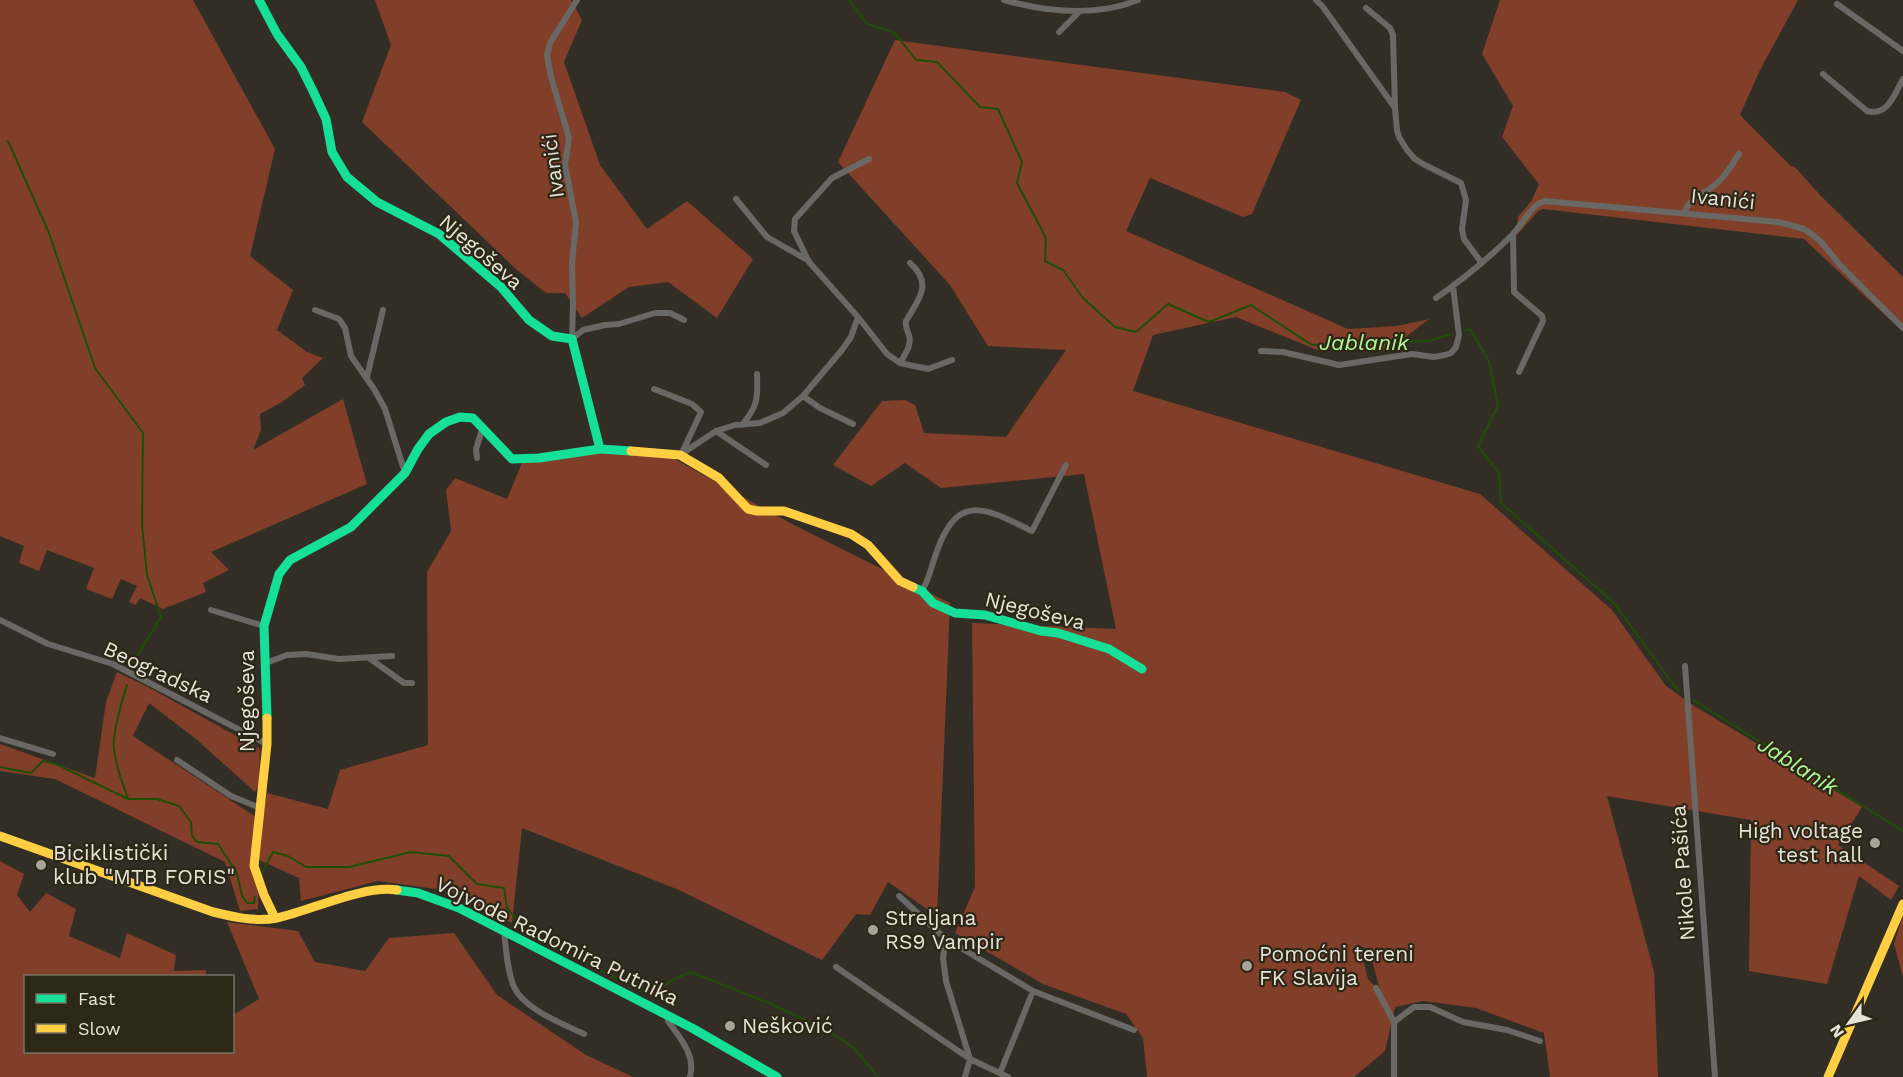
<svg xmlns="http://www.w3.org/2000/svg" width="1903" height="1077" font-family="'Work Sans',sans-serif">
<rect width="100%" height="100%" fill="#322e26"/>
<path fill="#813e29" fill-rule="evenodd" d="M0,0H193L275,149L250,256L293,290L277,330L307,352L323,358L302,378L305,385L282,402L260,414L261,430L253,450L343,399L367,484L211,552L229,570L203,583L206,592L163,609L140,598L136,605L129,602L137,586L121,579L112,599L86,589L94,568L47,550L39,571L19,563L24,546L0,536Z
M375,0H571L582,20L564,62L600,165L647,229L687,201L753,259L717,318L668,282L629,287L582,318L565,293H546L517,270L362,122L391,45Z
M1500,0H1798L1760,70L1740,115L1792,167L1794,166L1821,196L1903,277V332L1804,239L1543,209L1538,211L1516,236L1518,217L1532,200L1539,184L1502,137L1513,106L1482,54Z
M895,40L1285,92L1301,100L1252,214L1243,217L1150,178L1126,231L1348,329L1397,326L1429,319L1389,350L1337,345L1322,352L1236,317L1153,335L1133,391L1480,494L1612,610L1666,686L1691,704L1862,807L1838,845L1899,886L1891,900L1859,876L1827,984L1749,971L1751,820L1607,796L1654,972L1658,1077H1550L1544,1033L1476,1008L1423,1001L1395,1007L1385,1051L1354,1077H1147L1143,1038L1126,1014L1043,984L955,933L975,887L972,623L1116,629L1084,474L941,488L905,463L871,486L833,465L882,401L905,400L915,405L924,433L1006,437L1066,350L988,346L950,285L838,162ZM1360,946L1369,950L1381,993L1368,979Z
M600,452L673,458L794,525L950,603L937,916L888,882L870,915L856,914L822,960L679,890L522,828L512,923L450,891L378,881L301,901L299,878L259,860L258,909L240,911L225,862L55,779L0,771V744L95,778L106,702L117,672L148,687L260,749L259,785L255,792L196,739L149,703L133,736L262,821L267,793L328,809L340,770L428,745L427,572L451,531L446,490L455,478L507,499L522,463Z
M0,861L24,874L17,895L30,912L46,893L76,909L69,936L120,958L127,933L176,955L174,971L206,970V976H26V1052H232L233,1015L259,999L227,922L298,931L315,962L365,971L389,938L454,933L497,995L586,1055L633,1077H0Z
M1903,915V977L1894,944Z"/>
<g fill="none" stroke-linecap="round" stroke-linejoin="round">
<path stroke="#1e4e05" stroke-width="2" d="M849,0L867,24L894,32L916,60L937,62L980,107L998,109L1022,162L1017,183L1046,238L1045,261L1063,270L1083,298L1115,327L1136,332L1168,304L1209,322L1251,305L1312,345L1428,341L1452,334
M8,141L49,233L95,368L143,433L142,524L147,575L161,617L131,666
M1465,330L1470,329L1489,361L1498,406L1478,446L1499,473L1501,503L1614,603L1676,688L1680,691
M127,685C122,701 112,732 114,749C116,766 122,783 128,798
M1693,700L1903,831
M0,767L31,773L43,761L56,764L128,799H157L179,806L191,822L192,836L197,842L218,844L237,873L242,896L247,903H254L255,897
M261,875L273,852L288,856L306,867H349L411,852L449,856L477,884L504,888L507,908L522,926L552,946L650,995L672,980L691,972L769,1003L828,1031L853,1047L878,1077"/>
<path stroke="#696864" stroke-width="6" d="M1004,0C1047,12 1096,17 1138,0
M1316,0L1323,7L1395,108L1397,130L1399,137L1407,150L1415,159L1423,164L1461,183L1466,200L1462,229L1464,239L1481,262
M1837,4L1903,51
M1366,8L1390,28L1393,35L1395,107
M1059,32L1079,12
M1823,74L1867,111C1888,117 1895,93 1903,79
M869,159L832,178L795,219L794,231L809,262L858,317L887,354L900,363L928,369L952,360
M736,199L767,237L809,261
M1685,212C1689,198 1705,194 1716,184C1726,176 1732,164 1739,154
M1513,234L1514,292L1542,316L1543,321L1519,372
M1436,298C1462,280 1489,258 1512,235C1523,224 1530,206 1544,201L1778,222L1804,229L1813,235L1822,243L1840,265L1903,328
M315,310L339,319L345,328L351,356L374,389L385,409L405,473
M572,339L573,306L572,264L576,222L565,165L569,138L551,77L547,55L550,43L577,0
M572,339L583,330L605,325L619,324L655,313H670L684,320
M1261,351L1283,352L1339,365L1412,354L1434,357L1445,355L1451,353L1456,347L1459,335L1453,286
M900,363C905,354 912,346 909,335C907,330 905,327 906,321C918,300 934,284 910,263
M367,377L383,310
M654,389L692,404L701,412L681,455
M803,396L820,408L853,424
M742,425C758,406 758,398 757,374
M716,431L766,465
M680,455L716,431L735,425L760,423L783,413L803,396L842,350L851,337L858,317
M477,458L476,449L483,427
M922,591C929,580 932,564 937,551C958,491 987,509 1032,531L1066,465
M211,610L264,626
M0,620L48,644L113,664L267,744
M369,658L404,683H412
M266,663L287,655L306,654L339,659L392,656
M1685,666L1715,1077
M0,738L53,754
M177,760L231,796L260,808
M899,896L946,939
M504,931C506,949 507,970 514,987C524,1009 563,1024 584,1034
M836,967L970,1059L965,1077
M1376,988L1394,1022V1077
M667,1015L668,1021C680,1038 696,1055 690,1077
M1394,1022L1414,1007H1430L1463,1022L1507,1030L1540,1041
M1000,1073L1033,991
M1008,1077L970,1059L946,981L943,958L946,939L1033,991L1134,1030"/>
<path stroke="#16e098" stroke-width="9" d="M259,0L277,34L301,67L313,91L326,119L332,152L347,177L377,202L439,234L501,287L529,320L552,336L572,339L600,449
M913,587L922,591L933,603L955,613L985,615L1041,631L1058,633L1109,649L1142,669
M267,718L264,626L279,574L290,560L351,527L405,473L418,449L429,434L446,422L460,417L473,418L512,459L539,458L600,449L631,451
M397,890L418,893L459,908L692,1028L777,1077"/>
<path stroke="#ffcf43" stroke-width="9" d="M631,451L680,455L719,478L748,509L757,511H784L851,534L868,545L900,581L913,587
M267,718V744L254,866L264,895L275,918
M0,836L213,912C234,917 255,922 277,918C313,910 362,885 397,890
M1828,1077L1903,904"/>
</g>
<g fill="#a8a49a" stroke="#2d2717" stroke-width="2">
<circle cx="1875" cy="843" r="6"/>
<circle cx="41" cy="865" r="6"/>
<circle cx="873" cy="930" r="6"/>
<circle cx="1247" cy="966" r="6"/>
<circle cx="730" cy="1026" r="6"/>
</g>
<g text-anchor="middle" stroke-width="4.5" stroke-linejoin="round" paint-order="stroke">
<g font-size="21" fill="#e7e3d9" stroke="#2d2717">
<text transform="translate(553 166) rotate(-97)" y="7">Ivanići</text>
<text transform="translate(1723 199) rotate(6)" y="7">Ivanići</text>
<text transform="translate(481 252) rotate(41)" y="7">Njegoševa</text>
<text transform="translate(1035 611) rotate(14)" y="7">Njegoševa</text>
<text transform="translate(158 672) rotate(25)" y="7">Beogradska</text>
<text transform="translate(247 701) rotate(-90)" y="7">Njegoševa</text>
<text transform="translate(1683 873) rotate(-94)" y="7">Nikole Pašića</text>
<text transform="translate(557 941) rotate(26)" y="7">Vojvode Radomira Putnika</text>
</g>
<g font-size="21" fill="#e7e3d9" stroke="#2d2717" text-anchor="start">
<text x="1863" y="838" text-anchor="end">High voltage<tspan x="1863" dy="24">test hall</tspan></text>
<text x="53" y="860">Biciklistički<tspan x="53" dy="24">klub "MTB FORIS"</tspan></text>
<text x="885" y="925">Streljana<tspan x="885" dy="24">RS9 Vampir</tspan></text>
<text x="1259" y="961">Pomoćni tereni<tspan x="1259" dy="24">FK Slavija</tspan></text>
<text x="742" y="1033">Nešković</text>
</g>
<g font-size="22" font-style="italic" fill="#aff998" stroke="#2d2717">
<text x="1364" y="350">Jablanik</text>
<text transform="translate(1798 765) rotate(32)" y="8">Jablanik</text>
</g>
</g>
<rect x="24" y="975" width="210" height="78" fill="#2d2717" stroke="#777265" stroke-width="1.5"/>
<rect x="36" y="994" width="30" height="9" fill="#16e098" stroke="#777265" stroke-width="1.5"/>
<text x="78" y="1005" font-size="18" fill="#e7e3d9">Fast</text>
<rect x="36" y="1024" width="30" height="9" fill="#ffcf43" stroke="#777265" stroke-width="1.5"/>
<text x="78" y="1035" font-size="18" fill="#e7e3d9">Slow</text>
<g transform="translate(1849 1023) rotate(236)" stroke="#2d2717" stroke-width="4.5" paint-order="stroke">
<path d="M0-4.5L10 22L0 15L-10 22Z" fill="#e7e3d9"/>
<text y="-9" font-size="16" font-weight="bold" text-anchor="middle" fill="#e7e3d9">N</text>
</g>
</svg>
